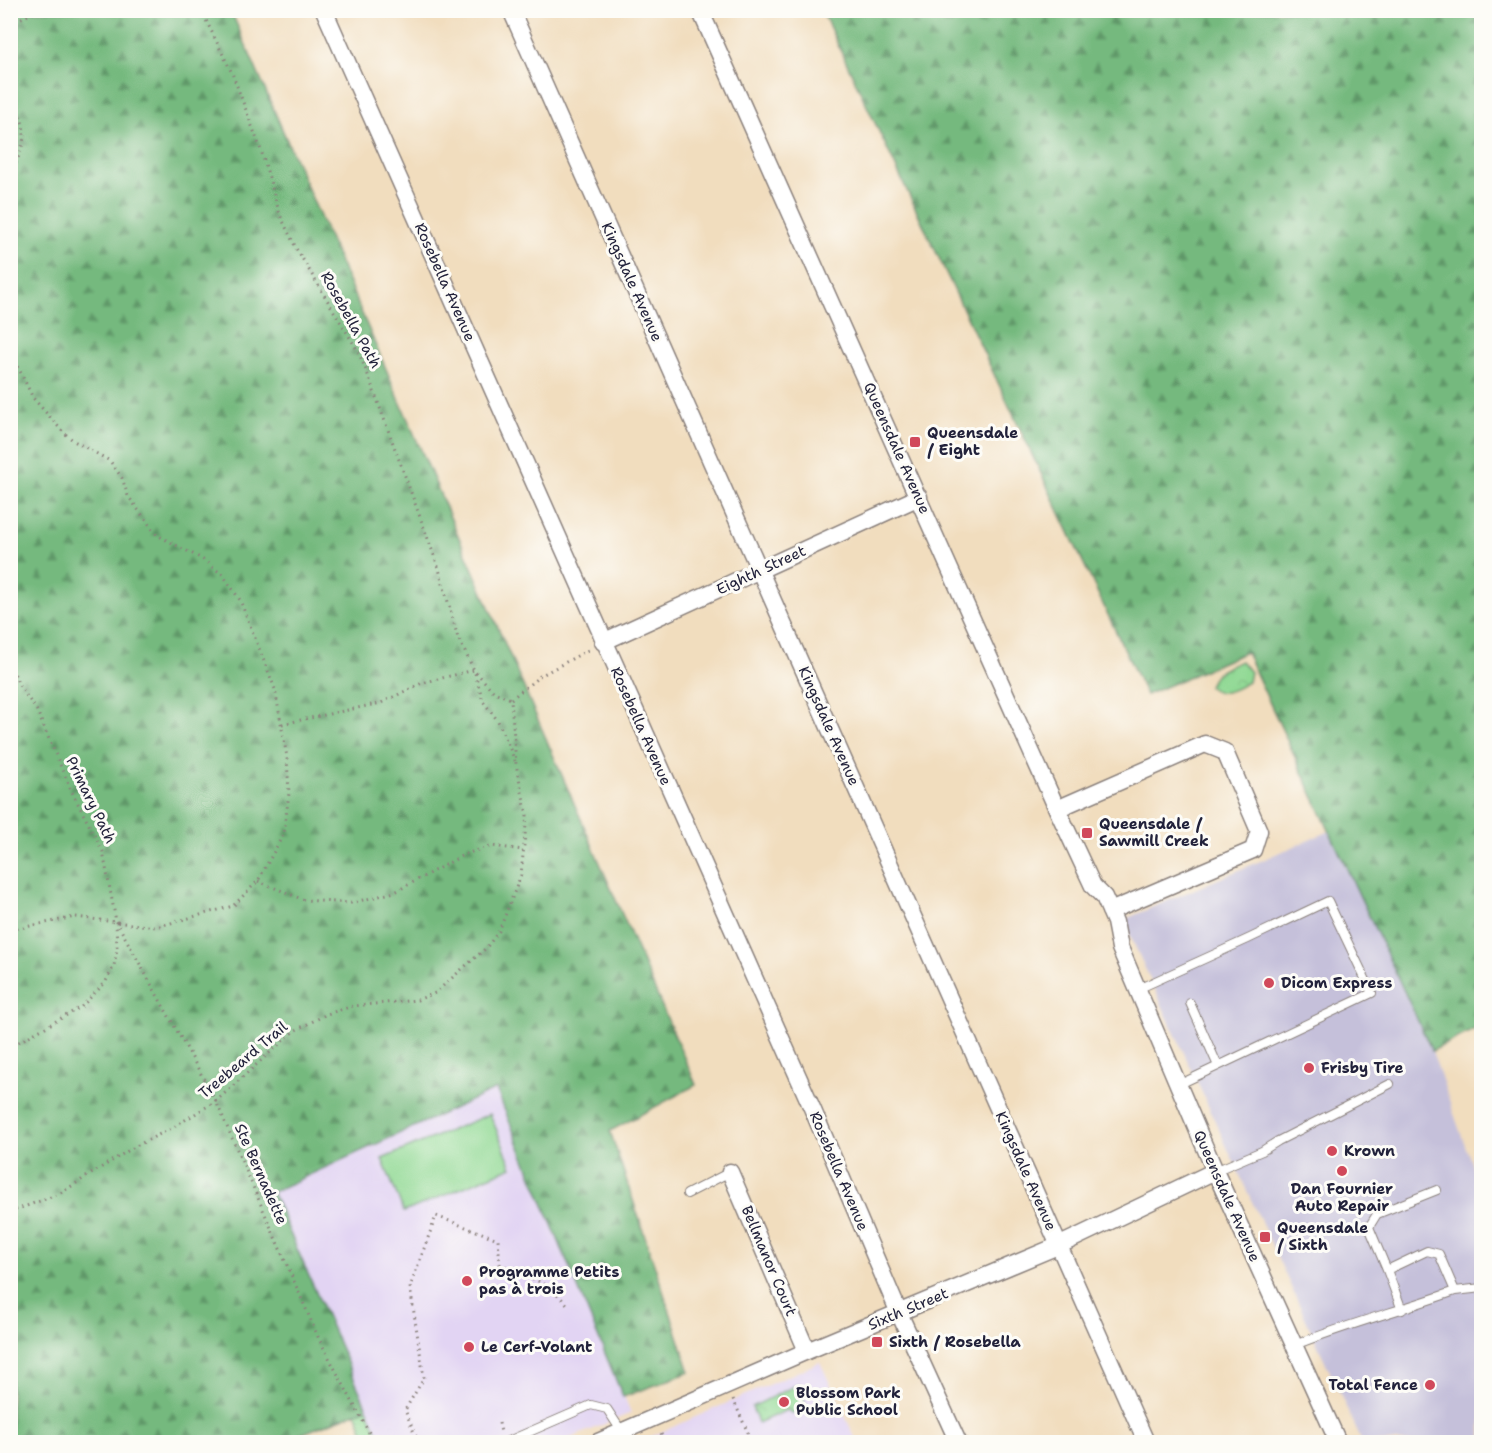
<svg xmlns="http://www.w3.org/2000/svg" width="1492" height="1453" font-family="'Shantell Sans',sans-serif">
<defs>
<pattern id="forest-firs" width="22" height="20" patternUnits="userSpaceOnUse" patternTransform="scale(1.5)"><rect width="22" height="20" fill="#74b97e"/><path d="M5 1l3.5 6h-7zM16 11l3.5 6h-7z" fill="#5f9668"/></pattern>
<pattern id="park-crowns" width="20" height="18" patternUnits="userSpaceOnUse" patternTransform="scale(1.5)"><rect width="20" height="18" fill="#91d994"/><path d="M2 6a3 3 0 1 1 6 0M12 15a3 3 0 1 1 6 0" fill="none" stroke="#7dba80"/></pattern>
</defs>
<rect width="100%" height="100%" fill="#fdfcf7"/>
<filter id="ink" filterUnits="userSpaceOnUse"><feTurbulence type="fractalNoise" baseFrequency=".0167" numOctaves="2"/><feDisplacementMap in="SourceGraphic" scale="12" xChannelSelector="R" yChannelSelector="G"/><feConvolveMatrix kernelMatrix="1 2 1 2 8 2 1 2 1" color-interpolation-filters="sRGB"/></filter>
<filter id="wash" filterUnits="userSpaceOnUse"><feTurbulence type="fractalNoise" baseFrequency=".008" numOctaves="4" result="noise"/><feDisplacementMap in="SourceGraphic" scale="24" xChannelSelector="R" yChannelSelector="G"/><feGaussianBlur stdDeviation="1.35" result="paint"/><feColorMatrix in="noise" values="0 0 0 0 0 0 0 0 0 0 0 0 0 0 0 0 0 1.4 0 .05"/><feComposite in="paint" operator="in"/></filter>
<g filter="url(#wash)">
<rect width="100%" height="100%" fill="#f1ddbe"/>
<path fill="#e2d4f3" d="M497,1088L631,1413L561,1442H382L272,1192Z
M820,1362L857,1442H639Z"/>
<path fill="#c5c0da" d="M1330,831L1432,1051L1481,1191V1442H1362L1123,920Z"/>
<path fill="#91d994" stroke="#5a7e68" stroke-width="1.5" d="M490,1114L512,1167L404,1212L382,1159Z
M367,1408L382,1442H368L356,1412Z"/>
<path fill="url(#forest-firs)" stroke="#4b6e5c" stroke-width="1.5" d="M10,11H231L696,1085L610,1131L690,1372L623,1397L496,1089L272,1192L367,1408L281,1442H11Z
M822,11H1481V1026L1432,1051L1246,652L1146,695Z"/>
<path fill="url(#park-crowns)" stroke="#5a7e68" stroke-width="1.5" d="M1241,661L1250,672L1248,682C1235,689 1223,698 1209,687C1212,672 1228,667 1241,661Z
M798,1384L807,1409L793,1414L787,1410L758,1423L752,1407Z"/>
</g>
<g filter="url(#ink)">
<g fill="none" stroke-linecap="round" stroke-linejoin="round">
<defs>
<path id="lane" d="M1138,989L1248,939L1328,901L1372,993L1178,1085
M1190,1003L1218,1066
M1215,1171L1262,1151L1278,1141L1390,1084
M687,1194L730,1172
M1387,1270L1369,1227L1377,1214L1437,1190
M1455,1291L1482,1288
M1295,1345C1347,1324 1402,1310 1455,1291L1439,1254L1427,1251L1387,1270L1402,1310
M506,1442L591,1405L607,1409L622,1432"/>
<path id="street" d="M324,10L812,1108L899,1313L958,1442
M511,10L1146,1442
M700,10L1057,809L1093,886L1104,897L1115,922L1120,948L1215,1171L1338,1442
M603,642L919,497
M1057,809L1205,744L1225,752L1259,831L1253,850L1110,911
M730,1172L807,1351
M598,1442L807,1351L1060,1245L1215,1171"/>
</defs>
<use href="#lane" stroke="#8a807c" stroke-width="10"/>
<use href="#street" stroke="#8a807c" stroke-width="19"/>
<path stroke="#8a807c" stroke-width="3" stroke-dasharray="1.5 4.5" stroke-linecap="butt" d="M185,10L205,17L219,10
M201,10L232,73L261,150L280,215L297,250L358,351L368,375L439,569L458,638L474,670L494,692L511,699
M10,23L40,10
M10,94C31,135 26,138 10,178
M10,350L33,398L63,432L74,441L110,461L122,478L128,496L157,535L202,559L223,575L240,600L275,689L287,757L289,793L284,833L258,881L233,906L156,927L75,917L10,930
M10,663L19,685L37,711L71,790L103,852L116,921L117,949L114,966L105,983L81,1007L10,1047
M511,699L540,676L590,649
M282,724L381,703L422,683L474,670L483,701L498,721L515,761
M258,881L304,900L351,903L395,892L465,854L492,846L523,850
M116,921L216,1101L319,1339L374,1442
M10,1212L59,1194L134,1147L172,1128L216,1101L294,1031L327,1014L353,1006L417,1000L435,993L486,948L499,931L521,875L527,815L516,764L511,699
M733,1399L748,1433
M499,1423L501,1432
M661,1434L666,1442
M418,1442L405,1410L424,1378L410,1287L436,1216L498,1239L500,1264L549,1286L568,1305"/>
<use href="#lane" stroke="#fff" stroke-width="8"/>
<use href="#street" stroke="#fff" stroke-width="16"/>
</g>
</g>
<g fill="#d1495b" stroke="#fdfcf7" stroke-width="2">
<rect x="909" y="436" width="12" height="12" rx="3"/>
<rect x="1081" y="827" width="12" height="12" rx="3"/>
<circle cx="1269" cy="983" r="6"/>
<circle cx="1309" cy="1068" r="6"/>
<circle cx="1332" cy="1151" r="6"/>
<circle cx="1342" cy="1171" r="6"/>
<rect x="1259" y="1231" width="12" height="12" rx="3"/>
<circle cx="467" cy="1281" r="6"/>
<rect x="871" y="1336" width="12" height="12" rx="3"/>
<circle cx="469" cy="1347" r="6"/>
<circle cx="1430" cy="1385" r="6"/>
<circle cx="784" cy="1402" r="6"/>
</g>
<g text-anchor="middle" stroke-width="6" stroke-linejoin="round" paint-order="stroke">
<g font-size="15" fill="#22223b" stroke="#fdfcf7">
<text transform="translate(445 282) rotate(66)" y="5">Rosebella Avenue</text>
<text transform="translate(632 282) rotate(66)" y="5">Kingsdale Avenue</text>
<text transform="translate(351 320) rotate(61)" y="5">Rosebella Path</text>
<text transform="translate(897 448) rotate(66)" y="5">Queensdale Avenue</text>
<text transform="translate(761 570) rotate(-25)" y="5">Eighth Street</text>
<text transform="translate(641 726) rotate(66)" y="5">Rosebella Avenue</text>
<text transform="translate(829 726) rotate(66)" y="5">Kingsdale Avenue</text>
<text transform="translate(91 800) rotate(64)" y="5">Primary Path</text>
<text transform="translate(243 1060) rotate(-40)" y="5">Treebeard Trail</text>
<text transform="translate(839 1171) rotate(67)" y="5">Rosebella Avenue</text>
<text transform="translate(1026 1171) rotate(66)" y="5">Kingsdale Avenue</text>
<text transform="translate(261 1174) rotate(66)" y="5">Ste Bernadette</text>
<text transform="translate(1227 1196) rotate(66)" y="5">Queensdale Avenue</text>
<text transform="translate(769 1261) rotate(67)" y="5">Bellmanor Court</text>
<text transform="translate(908 1309) rotate(-23)" y="5">Sixth Street</text>
</g>
<g font-size="15" font-weight="bold" fill="#22223b" stroke="#fdfcf7" text-anchor="start">
<text x="927" y="438">Queensdale<tspan x="927" dy="17">/ Eight</tspan></text>
<text x="1099" y="829">Queensdale /<tspan x="1099" dy="17">Sawmill Creek</tspan></text>
<text x="1281" y="988">Dicom Express</text>
<text x="1321" y="1073">Frisby Tire</text>
<text x="1344" y="1156">Krown</text>
<text x="1342" y="1194" text-anchor="middle">Dan Fournier<tspan x="1342" dy="17">Auto Repair</tspan></text>
<text x="1277" y="1233">Queensdale<tspan x="1277" dy="17">/ Sixth</tspan></text>
<text x="479" y="1277">Programme Petits<tspan x="479" dy="17">pas à trois</tspan></text>
<text x="889" y="1347">Sixth / Rosebella</text>
<text x="481" y="1352">Le Cerf-Volant</text>
<text x="1418" y="1390" text-anchor="end">Total Fence</text>
<text x="796" y="1398">Blossom Park<tspan x="796" dy="17">Public School</tspan></text>
</g>
</g>
<rect width="1492" height="1453" fill="none" stroke="#fdfcf7" stroke-width="36"/>
</svg>
